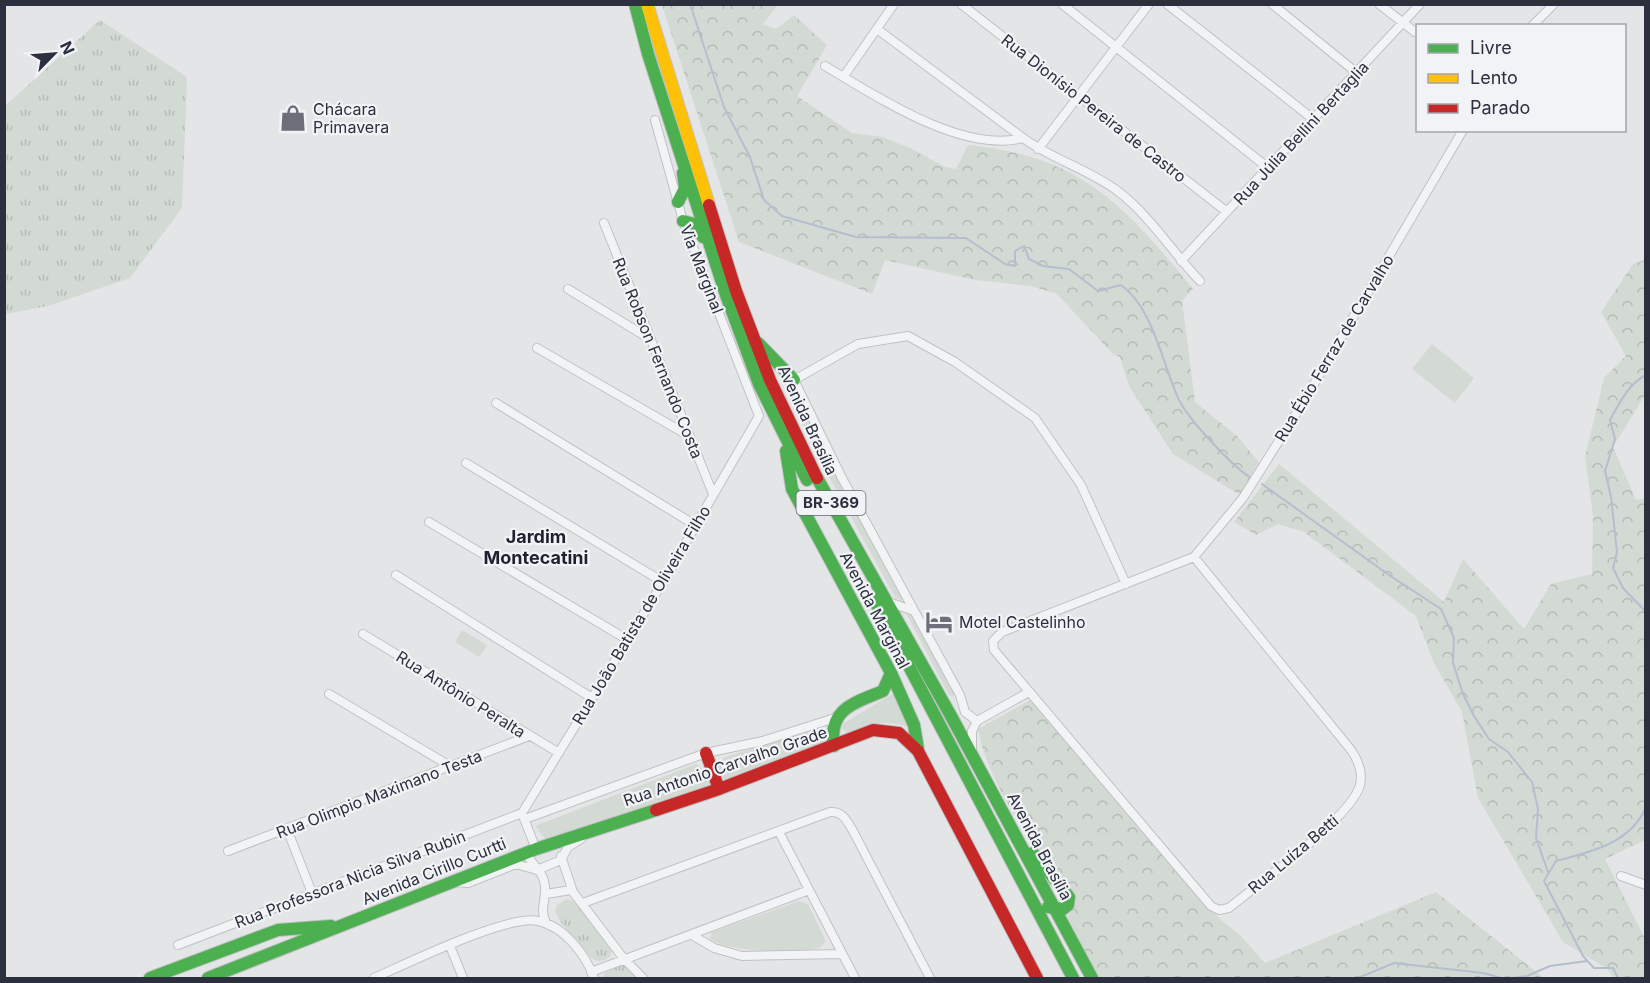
<svg xmlns="http://www.w3.org/2000/svg" width="1650" height="983" font-family="Inter,sans-serif">
<defs>
<pattern id="forest-crowns" width="20" height="18" patternUnits="userSpaceOnUse" patternTransform="scale(1.5)"><rect width="20" height="18" fill="#d3dad4"/><path d="M2 6a3 3 0 1 1 6 0M12 15a3 3 0 1 1 6 0" fill="none" stroke="#b5bbb7"/></pattern>
<pattern id="park-tufts" width="24" height="20" patternUnits="userSpaceOnUse" patternTransform="scale(1.5)"><rect width="24" height="20" fill="#d3dad4"/><path d="M3 7l-1-3M5 7V3M7 7l1-3M15 17l-1-3M17 17v-4M19 17l1-3" fill="none" stroke="#b5bbb7"/></pattern>
</defs>
<rect width="100%" height="100%" fill="#e3e5e7"/>
<path fill="#d3dad4" d="M1432,344L1474,378L1455,403L1412,369Z
M781,376L789,381L796,393L905,602L895,597L816,453Z
M905,611L912,616L953,688L954,697L949,695Z
M462,630L487,645L479,657L455,642Z
M896,692L910,728C888,718 869,725 847,732L841,728L844,723Z
M809,731L814,735L824,732L830,736L827,741L732,780L721,778L716,767L725,757Z
M696,764L705,771L711,785L647,811L585,826L546,840L535,826Z
M799,901L808,904L826,941L821,947C803,954 722,953 710,938L712,932Z"/>
<path fill="url(#forest-crowns)" d="M662,5H778L763,24L776,29L794,15L827,45L797,96L852,133L883,137L912,149L945,167L956,169L968,145C1083,157 1124,205 1193,289L1182,301L1195,402L1237,436L1259,462L1240,495L1173,454L1129,386L1120,357L1112,353L1057,294L1031,286L975,280L885,260L872,294L739,242Z
M1645,260V395L1613,447L1636,500L1645,498V537L1643,538L1646,541L1645,840L1605,859L1645,939L1646,978H1614L1606,968L1563,942L1478,798L1462,712L1433,661L1416,616L1304,532L1278,524L1256,535L1234,522L1279,464L1444,602L1463,559L1524,629L1551,584L1592,574L1593,515L1585,457L1604,378L1626,356L1601,312L1633,264Z
M1034,698L1219,918L1240,935L1265,963L1436,892L1544,978H1098L1067,918L1073,905C1041,856 988,786 978,729Z"/>
<path fill="url(#park-tufts)" d="M100,20L187,77L182,208L130,278L48,306L5,314V106Z
M567,899L576,902L612,950L610,957C606,959 601,962 597,961C589,959 556,920 555,910L558,904Z
M621,965H625L639,978H602L605,973Z"/>
<g fill="none" stroke-linecap="round" stroke-linejoin="round">
<path stroke="#b5bece" stroke-width="2" d="M690,4L724,107L750,157L764,200L782,216L856,237L966,238L1005,264L1015,266V251L1024,246L1029,259L1043,266L1069,269L1098,291L1121,285C1153,307 1163,366 1179,400C1189,420 1232,466 1251,478
M1646,375C1628,384 1619,404 1610,420L1615,439L1605,471L1611,497L1617,552L1613,568L1623,588L1646,612
M1262,484L1389,575L1441,609L1454,638L1453,663L1463,694L1474,716L1489,739L1508,752L1532,782L1538,809L1536,838L1548,872
M1358,978L1394,963L1483,973L1502,978
M1512,978L1527,976L1550,966L1587,961
M1618,978L1613,968H1594L1583,956L1544,881L1556,861C1591,852 1631,843 1646,807"/>
<defs>
<path id="street" d="M961,4L1227,212
M1062,4L1267,167
M1167,4L1313,119
M1272,4L1357,73
M1379,4L1415,32
M1532,26L1554,4
M877,29L1023,138
M825,66C876,96 962,154 1023,138C1053,160 1089,169 1119,192C1150,216 1173,253 1200,281
M844,76L894,4
M1038,149L1149,4
M604,223L713,494
M1181,261L1420,4
M568,289L650,339
M537,348L689,436
M496,403L695,525
M466,463L663,582
M429,522L628,640
M1194,557L1351,750C1358,760 1363,772 1360,785C1352,817 1258,884 1229,908L1219,910L1211,906L994,650L993,641L1002,632L1194,557L1243,498L1304,401L1463,130
M396,575L592,698
M889,602L914,611
M363,634L559,753
M329,694L450,766
M977,721L965,712L960,695L842,478L794,380L858,344L908,336L955,362L1035,418L1081,485L1126,584
M972,750V731L977,721L1029,692
M522,813L663,582L759,416L683,221L655,120
M523,816L536,849
M525,819L706,753L763,741L835,718
M287,829L312,893
M779,832L855,978
M228,851L529,736
M526,853C531,864 541,869 544,881C549,896 538,907 546,923
M561,856L573,892L624,959L643,978
M1621,876L1646,885
M455,882L468,883L516,864L537,870L561,860L568,847L581,839
M546,894L571,890
M583,903L830,812C843,811 847,821 853,831L930,978
M692,935L714,948L742,956L842,954
M178,945L522,813
M450,946L463,978
M591,972L809,890
M374,978C406,964 508,914 538,921C564,926 586,955 594,978"/>
<path id="fast" d="M635,4L648,54L726,295L759,384L807,480
M678,202L685,188L683,173
M683,221L694,224L703,237
M758,343L794,380
M786,451L792,489
M817,478L951,716L1092,978
M792,489L891,673L914,725L918,749
M873,598L1073,978
M834,746C828,709 854,703 883,691L891,673
M1033,853L1069,897L1068,905L1063,909L1048,907
M150,978L278,930L331,926
M208,978L536,849L656,810"/>
<path id="slow" d="M647,4L709,205"/>
<path id="jam" d="M709,205L736,291L770,380L817,478
M918,751L1037,978
M706,753L719,789
M656,810L719,789L873,730L899,733L918,751"/>
</defs>
<use href="#street" stroke="#c0c1c4" stroke-width="10"/>
<use href="#fast" stroke="#c0c1c4" stroke-width="14"/>
<use href="#slow" stroke="#c0c1c4" stroke-width="14"/>
<use href="#jam" stroke="#c0c1c4" stroke-width="14"/>
<use href="#street" stroke="#f2f3f4" stroke-width="8"/>
<use href="#fast" stroke="#4caf50" stroke-width="12"/>
<use href="#slow" stroke="#ffc107" stroke-width="12"/>
<use href="#jam" stroke="#c62828" stroke-width="12"/>
</g>
<defs>
<symbol id="shop-bare" viewBox="-9 -9 18 18"><path d="M-5-2.5h2.3a2.7 3.5 0 0 1 5.4 0H5L5.5 6h-11ZM-1.5-2.5h3a1.5 2.3 0 0 0-3 0Z" fill="#6c6f79" stroke="#f1f3f6" stroke-width="2.5" paint-order="stroke"/></symbol>
<symbol id="hotel-bare" viewBox="-9 -9 18 18"><path d="M-6-4.5h1.5V1H6V5H4.5V3h-9V5H-6ZM-4 0a1.8 1.8 0 1 1 3.6 0ZM.5 0V-2.5h3Q6-2.5 6 0Z" fill="#6c6f79" stroke="#f1f3f6" stroke-width="2.5" paint-order="stroke"/></symbol>
</defs>
<g fill-rule="evenodd">
<use href="#shop-bare" x="274" y="99" width="38" height="38"/>
<use href="#hotel-bare" x="920" y="603" width="38" height="38"/>
</g>
<g text-anchor="middle" stroke-width="4.5" stroke-linejoin="round" paint-order="stroke">
<rect fill="#f1f3f6" stroke="#676a75" stroke-width="1.5" x="796.5" y="491" width="69" height="24" rx="4.5"/>
<g font-size="15" font-weight="bold" fill="#2c303e">
<text x="831" y="508">BR-369</text>
</g>
<g font-size="16" fill="#2c303e" stroke="#f1f3f6">
<text transform="translate(1094 108) rotate(38)" y="6">Rua Dionísio Pereira de Castro</text>
<text transform="translate(1301 133) rotate(-47)" y="6">Rua Júlia Bellini Bertaglia</text>
<text transform="translate(702 269) rotate(69)" y="6">Via Marginal</text>
<text transform="translate(1334 348) rotate(-59)" y="6">Rua Ébio Ferraz de Carvalho</text>
<text transform="translate(658 358) rotate(68)" y="6">Rua Robson Fernando Costa</text>
<text transform="translate(808 420) rotate(65)" y="6">Avenida Brasília</text>
<text transform="translate(875 610) rotate(62)" y="6">Avenida Marginal</text>
<text transform="translate(641 615) rotate(-59)" y="6">Rua João Batista de Oliveira Filho</text>
<text transform="translate(461 694) rotate(32)" y="6">Rua Antônio Peralta</text>
<text transform="translate(725 766) rotate(-19)" y="6">Rua Antonio Carvalho Grade</text>
<text transform="translate(379 794) rotate(-21)" y="6">Rua Olimpio Maximano Testa</text>
<text transform="translate(1040 846) rotate(62)" y="6">Avenida Brasília</text>
<text transform="translate(1293 854) rotate(-40)" y="6">Rua Luíza Betti</text>
<text transform="translate(434 871) rotate(-22)" y="6">Avenida Cirillo Curtti</text>
<text transform="translate(350 879) rotate(-21)" y="6">Rua Professora Nicia Silva Rubin</text>
</g>
<g font-size="16" fill="#2c303e" stroke="#f1f3f6" text-anchor="start">
<text x="313" y="115">Chácara<tspan x="313" dy="18">Primavera</tspan></text>
<text x="959" y="628">Motel Castelinho</text>
</g>
<g font-size="18" font-weight="bold" fill="#1e222f" stroke="#f1f3f6">
<text x="536" y="543">Jardim<tspan x="536" dy="21">Montecatini</tspan></text>
</g>
</g>
<rect width="1650" height="983" fill="none" stroke="#2c303e" stroke-width="12"/>
<rect x="1416" y="24" width="210" height="108" fill="#f1f3f6" stroke="#a2a5ac" stroke-width="1.5"/>
<rect x="1428" y="44" width="30" height="9" fill="#4caf50" stroke="#a2a5ac" stroke-width="1.5"/>
<text x="1470" y="54" font-size="18" fill="#2c303e">Livre</text>
<rect x="1428" y="74" width="30" height="9" fill="#ffc107" stroke="#a2a5ac" stroke-width="1.5"/>
<text x="1470" y="84" font-size="18" fill="#2c303e">Lento</text>
<rect x="1428" y="104" width="30" height="9" fill="#c62828" stroke="#a2a5ac" stroke-width="1.5"/>
<text x="1470" y="114" font-size="18" fill="#2c303e">Parado</text>
<g transform="translate(54 54) rotate(65)" stroke="#f1f3f6" stroke-width="4.5" paint-order="stroke">
<path d="M0-4.5L10 22L0 15L-10 22Z" fill="#2c303e"/>
<text y="-9" font-size="16" font-weight="bold" text-anchor="middle" fill="#2c303e">N</text>
</g>
</svg>
